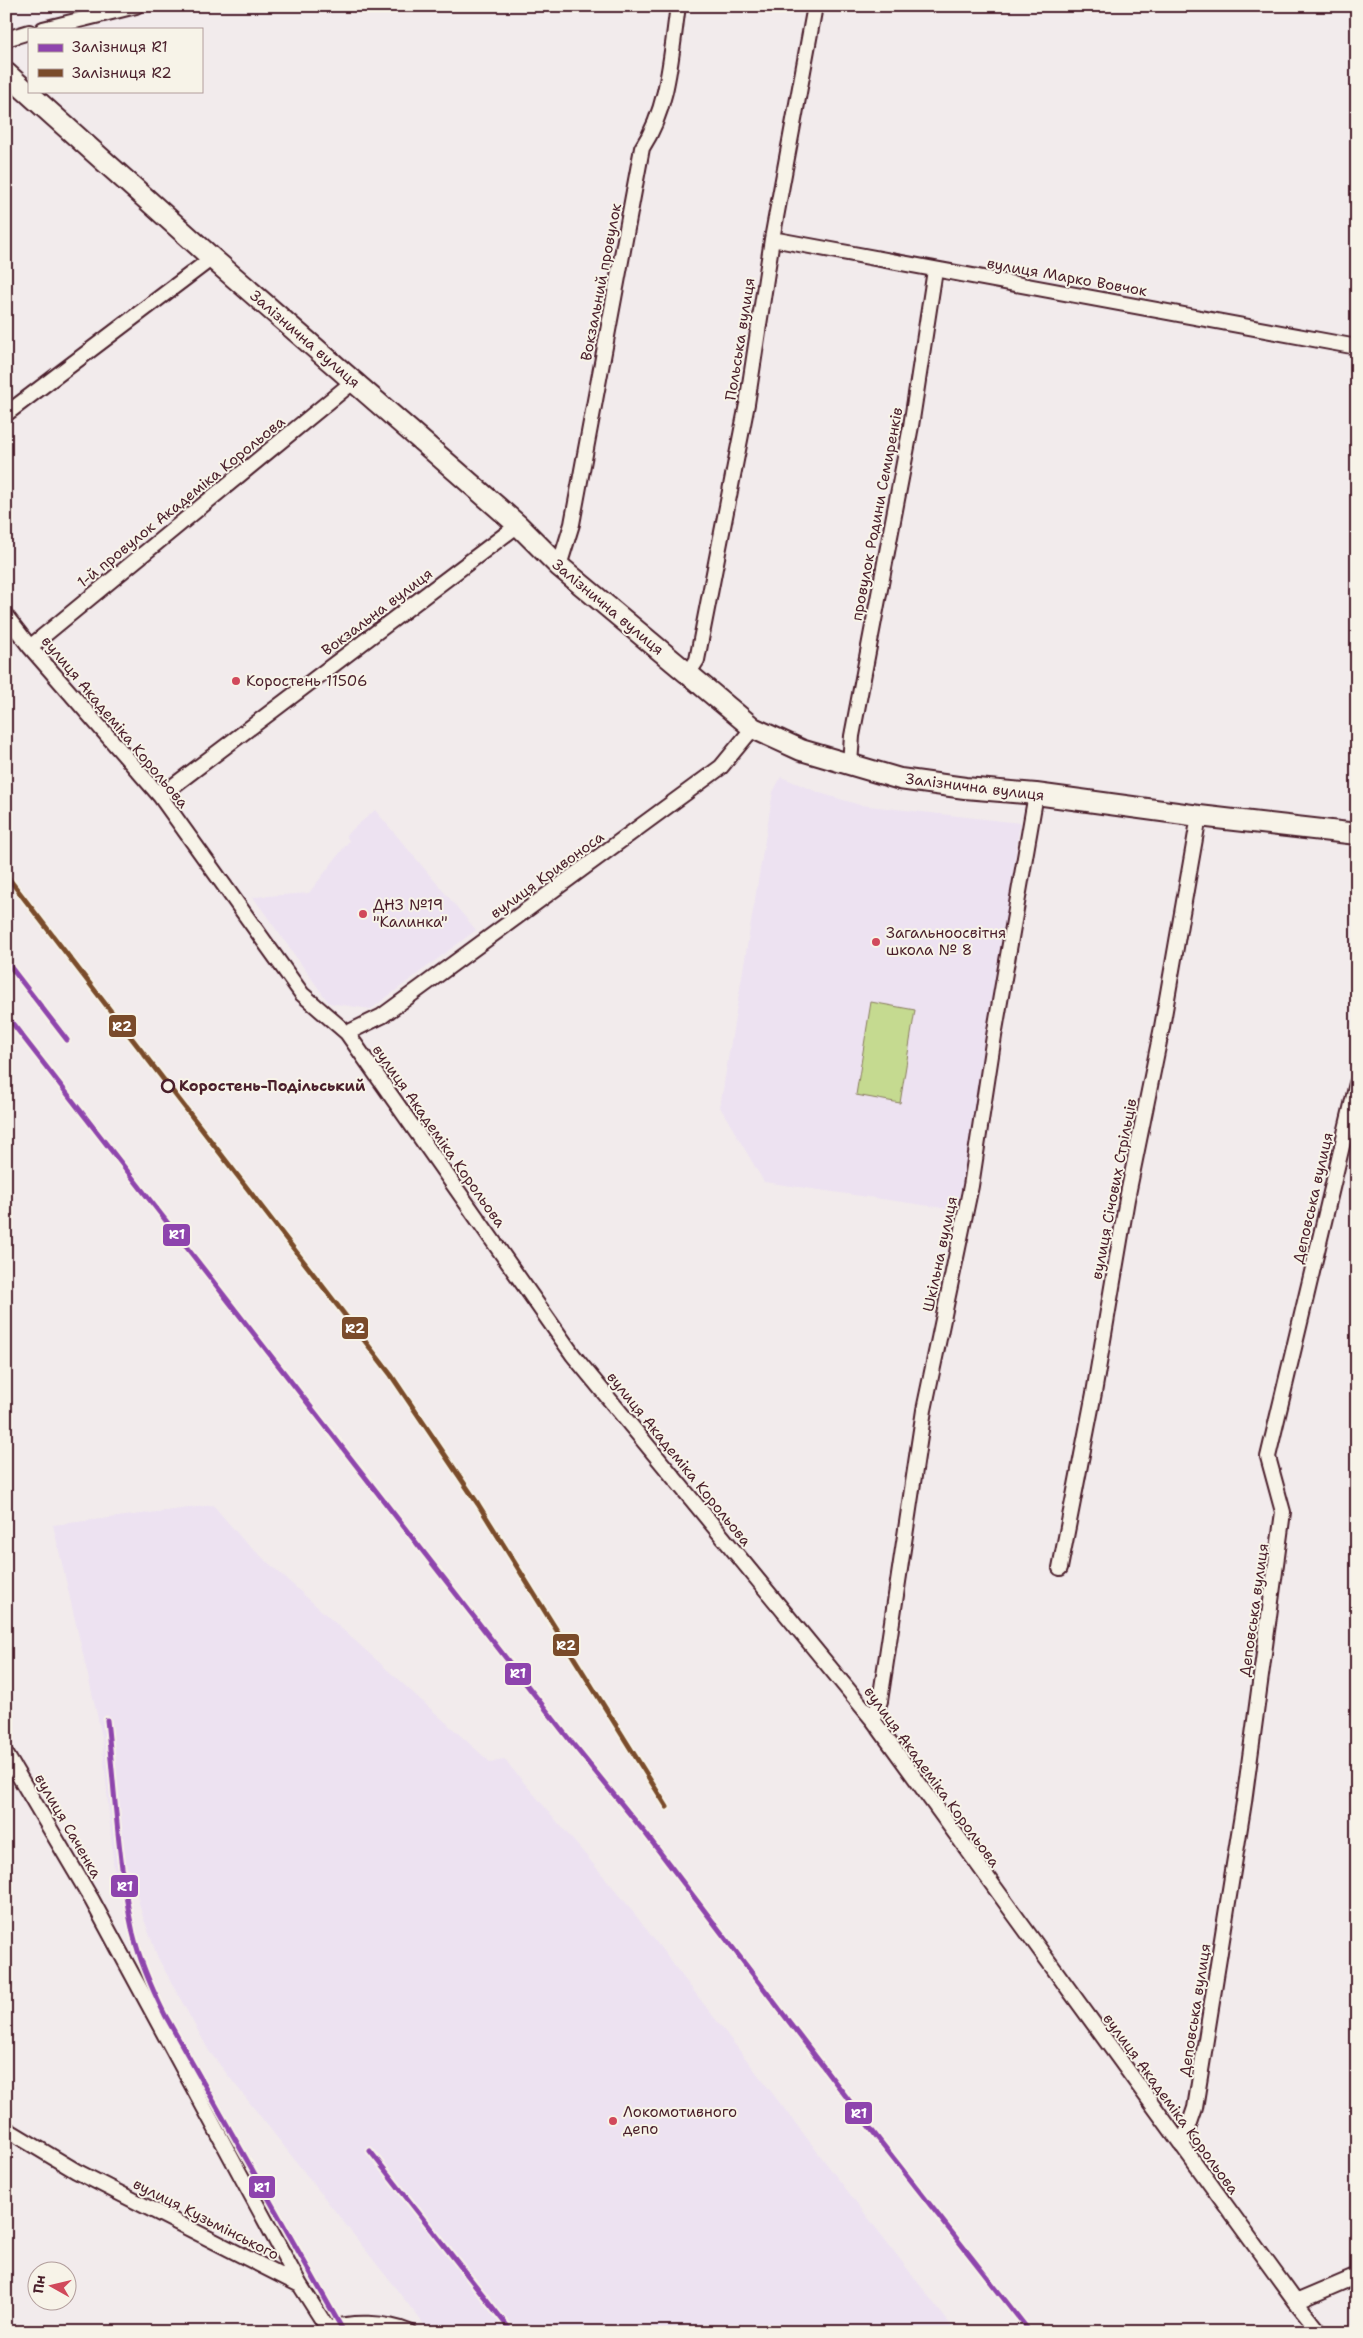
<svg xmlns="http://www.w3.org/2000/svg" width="1363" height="2338" font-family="'Shantell Sans',sans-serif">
<rect width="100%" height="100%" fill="#f2ebec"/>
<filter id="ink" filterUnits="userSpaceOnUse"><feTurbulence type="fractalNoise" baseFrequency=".02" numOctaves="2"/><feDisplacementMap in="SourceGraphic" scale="10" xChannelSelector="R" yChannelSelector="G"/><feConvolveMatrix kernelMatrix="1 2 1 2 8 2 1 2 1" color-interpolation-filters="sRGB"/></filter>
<g filter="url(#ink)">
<path fill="#ede2f1" d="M781,777L820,793L860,805L1020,823L987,1061L958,1212L937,1207L764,1182L720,1107L773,792Z
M375,810L476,930L371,1009L329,1003L253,897L309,893L349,841L346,835Z
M213,1505L244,1541L491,1763L504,1759L623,1899L956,2332H430L209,2051L158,1958L142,1914L130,1869L114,1870L102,1736L53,1525Z"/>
<path fill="#c5da90" stroke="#887c5e" d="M871,1002L915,1010L900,1103L856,1095Z"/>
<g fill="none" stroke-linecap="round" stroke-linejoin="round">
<defs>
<path id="street" d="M43,29L136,6
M6,39L29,32
M772,239L1357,347
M6,414L212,258
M559,566L572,524L642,148C669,107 671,54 678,6
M6,616L30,647L160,796L302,994L347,1033L573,1355L873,1720L1296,2302L1320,2332
M30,647L354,381
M688,674L697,660L747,404L772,239L815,6
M850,764L852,736L911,426L935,270
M160,796L518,525
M347,1033L382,1016L721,767L753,728
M1060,1568L1094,1393L1127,1199L1162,1027L1199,816
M873,1720L880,1701L924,1410L971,1186L994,1036L1036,794
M6,1754L92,1900L300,2285
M6,2129L76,2171L300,2285L328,2329C352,2321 386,2322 409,2332
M1182,2146L1195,2108L1244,1802L1283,1512L1268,1457L1357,1083
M1296,2302L1357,2276"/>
<path id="secondary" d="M6,73L212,258L518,525L559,566L753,728L801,750L900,779L965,788L1036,794L1199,816L1357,834"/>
</defs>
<use href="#street" stroke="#4a1f2b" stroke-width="18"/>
<use href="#secondary" stroke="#4a1f2b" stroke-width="24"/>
<use href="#street" stroke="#f7f3e8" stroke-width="14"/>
<use href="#secondary" stroke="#f7f3e8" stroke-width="20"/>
<defs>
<path id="rail-1" d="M6,961L67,1040
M6,1015L572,1743L646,1834L880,2141L1030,2332
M107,1720C115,1791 118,1864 133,1933C140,1962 152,1989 165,2015L344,2332
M370,2151L512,2332"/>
<path id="rail-2" d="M6,875L391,1375L478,1504L667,1807"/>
</defs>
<use href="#rail-1" stroke="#f7f3e8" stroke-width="9"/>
<use href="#rail-2" stroke="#f7f3e8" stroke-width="9"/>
<use href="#rail-1" stroke="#8e44ad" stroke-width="5"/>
<use href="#rail-2" stroke="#7a4b2a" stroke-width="5"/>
</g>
</g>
<g fill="#d1495b" stroke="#f7f3e8" stroke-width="2">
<circle cx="236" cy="681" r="5"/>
<circle cx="363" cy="914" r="5"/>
<circle cx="876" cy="942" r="5"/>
<circle cx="613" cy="2121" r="5"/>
</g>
<circle fill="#f7f3e8" stroke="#4a1f2b" stroke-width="2.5" cx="168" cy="1086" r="6"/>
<g text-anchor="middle" stroke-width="4" stroke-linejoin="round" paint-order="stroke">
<g font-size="15" fill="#4a1f2b" stroke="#f7f3e8">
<text transform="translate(1067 277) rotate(10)" y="5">вулиця Марко Вовчок</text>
<text transform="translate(601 282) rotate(-79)" y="5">Вокзальний провулок</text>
<text transform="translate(305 339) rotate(41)" y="5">Залізнична вулиця</text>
<text transform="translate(740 339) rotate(-81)" y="5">Польська вулиця</text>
<text transform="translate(181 502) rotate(-39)" y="5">1-й провулок Академіка Корольова</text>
<text transform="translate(877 514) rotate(-79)" y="5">провулок Родини Семиренків</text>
<text transform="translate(608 607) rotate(40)" y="5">Залізнична вулиця</text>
<text transform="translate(377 612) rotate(-37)" y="5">Вокзальна вулиця</text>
<text transform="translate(115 722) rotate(50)" y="5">вулиця Академіка Корольова</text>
<text transform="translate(975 787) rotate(7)" y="5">Залізнична вулиця</text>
<text transform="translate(547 875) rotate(-36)" y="5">вулиця Кривоноса</text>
<text transform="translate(439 1136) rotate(55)" y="5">вулиця Академіка Корольова</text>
<text transform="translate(1114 1189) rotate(-79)" y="5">вулиця Січових Стрільців</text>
<text transform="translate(1313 1198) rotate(-77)" y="5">Деповська вулиця</text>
<text transform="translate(940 1254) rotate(-78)" y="5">Шкільна вулиця</text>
<text transform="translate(679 1459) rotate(51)" y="5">вулиця Академіка Корольова</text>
<text transform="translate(1254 1610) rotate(-82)" y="5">Деповська вулиця</text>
<text transform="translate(932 1777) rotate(54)" y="5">вулиця Академіка Корольова</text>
<text transform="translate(68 1826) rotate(60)" y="5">вулиця Саченка</text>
<text transform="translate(1195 2010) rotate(-81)" y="5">Деповська вулиця</text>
<text transform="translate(1171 2104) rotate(54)" y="5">вулиця Академіка Корольова</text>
<text transform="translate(206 2219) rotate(27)" y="5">вулиця Кузьмінського</text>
</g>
<g font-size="15" fill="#4a1f2b" stroke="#f7f3e8" text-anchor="start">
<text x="246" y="686">Коростень 11506</text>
<text x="373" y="910">ДНЗ №19<tspan x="373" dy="17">"Калинка"</tspan></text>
<text x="886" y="938">Загальноосвітня<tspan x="886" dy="17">школа № 8</tspan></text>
<text x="623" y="2117">Локомотивного<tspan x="623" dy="17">депо</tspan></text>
</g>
<g font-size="15" font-weight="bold" fill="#4a1f2b" stroke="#f7f3e8" text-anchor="start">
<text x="179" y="1091">Коростень-Подільський</text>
</g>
</g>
<g stroke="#f7f3e8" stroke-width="2">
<rect x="108" y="1014" width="29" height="24" rx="5" fill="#7a4b2a"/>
<rect x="162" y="1223" width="29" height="24" rx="5" fill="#8e44ad"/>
<rect x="341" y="1316" width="28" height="24" rx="5" fill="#7a4b2a"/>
<rect x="552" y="1633" width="28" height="24" rx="5" fill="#7a4b2a"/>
<rect x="504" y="1662" width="28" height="24" rx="5" fill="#8e44ad"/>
<rect x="110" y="1874" width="29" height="24" rx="5" fill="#8e44ad"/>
<rect x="844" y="2101" width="29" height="24" rx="5" fill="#8e44ad"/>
<rect x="248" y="2175" width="28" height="24" rx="5" fill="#8e44ad"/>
</g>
<g font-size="14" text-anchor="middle" font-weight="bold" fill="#fff">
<text x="122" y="1031">R2</text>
<text x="177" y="1239">R1</text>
<text x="355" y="1333">R2</text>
<text x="566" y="1650">R2</text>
<text x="518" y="1678">R1</text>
<text x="125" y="1891">R1</text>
<text x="859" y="2118">R1</text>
<text x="262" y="2192">R1</text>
</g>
<rect width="1363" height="2338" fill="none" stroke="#f7f3e8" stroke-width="25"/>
<rect x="12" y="12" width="1338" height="2313" fill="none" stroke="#4a1f2b" stroke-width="2" filter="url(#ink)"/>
<rect x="28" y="28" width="175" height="65" fill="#f7f3e8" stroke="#b29e9c"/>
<rect x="38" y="44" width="25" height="8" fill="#8e44ad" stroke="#b29e9c"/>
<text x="72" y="52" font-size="15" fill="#4a1f2b">Залізниця R1</text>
<rect x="38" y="69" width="25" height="8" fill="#7a4b2a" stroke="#b29e9c"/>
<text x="72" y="78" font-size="15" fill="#4a1f2b">Залізниця R2</text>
<g transform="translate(52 2286) rotate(278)"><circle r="24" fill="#f7f3e8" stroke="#b29e9c"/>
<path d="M0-4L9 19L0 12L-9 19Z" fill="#d1495b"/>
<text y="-8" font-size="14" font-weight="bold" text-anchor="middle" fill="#4a1f2b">Пн</text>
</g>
</svg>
